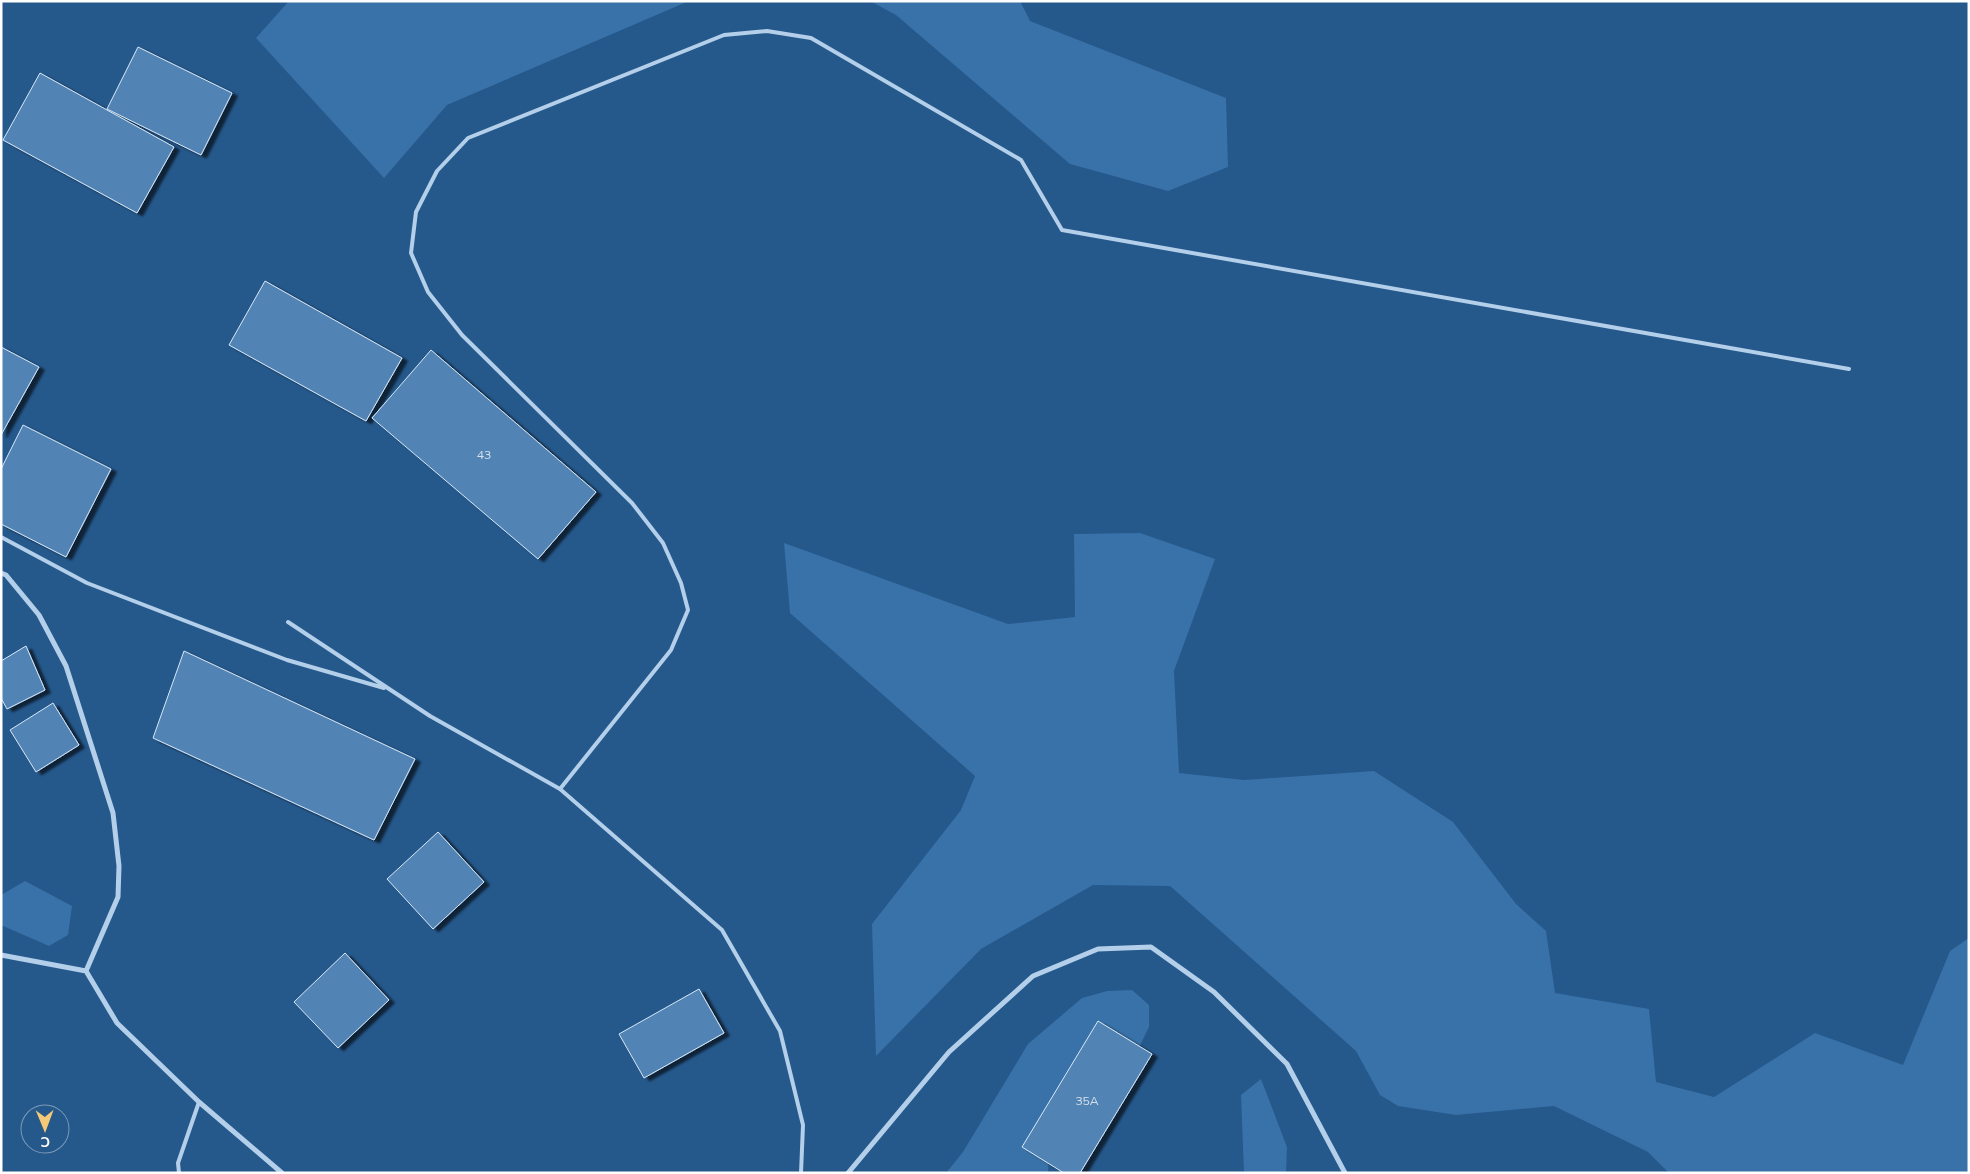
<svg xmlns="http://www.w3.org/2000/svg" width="1970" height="1174" font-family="Mulish,sans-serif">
<defs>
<filter id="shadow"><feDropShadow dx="5.5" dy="3" stdDeviation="1" flood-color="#0009"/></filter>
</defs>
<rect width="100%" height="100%" fill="#25588b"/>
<path fill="#3972a8" d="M289,1H689L447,105L384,178L256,38Z
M870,1H1020L1030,21L1226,98L1228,167L1168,191L1070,164L896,15Z
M1140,533L1215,559L1174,671L1179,773L1244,780L1374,771L1453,822L1516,904L1546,931L1555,993L1649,1009L1656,1082L1714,1097L1815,1033L1903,1065L1950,951L1969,938V1173H1669L1648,1152L1554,1106L1456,1115L1398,1106L1380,1095L1356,1051L1170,886L1093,885L981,949L876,1056L872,924L961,810L975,776L790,613L784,543L1008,624L1075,617L1074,534Z
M25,881L72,906L68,935L49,946L1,925V895Z
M1132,990L1149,1005V1027L1130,1066L1049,1154L1048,1173H946L963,1152L1028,1044L1082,998L1107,991Z
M1261,1079L1287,1147L1286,1173H1244L1241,1095Z"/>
<path fill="#5183b4" stroke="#d7e8f8" filter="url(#shadow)" d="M138,47L232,93L201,155L107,109Z
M40,73L174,147L137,213L3,140Z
M265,281L402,358L366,421L229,345Z
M1,347L39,367L1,435Z
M431,350L596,492L538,559L372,418Z
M23,425L111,469L66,557L1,524V469Z
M26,646L45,690L7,709L1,698V661Z
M184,651L415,759L374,840L153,738Z
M53,703L79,745L36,772L10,730Z
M438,832L484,882L433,929L387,879Z
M345,953L389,1000L338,1048L294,1002Z
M699,989L724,1033L644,1078L619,1034Z
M1098,1021L1152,1054L1080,1173H1064L1022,1147Z"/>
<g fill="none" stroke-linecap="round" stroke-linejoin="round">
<path stroke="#b3cfea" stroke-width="4" d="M1,537L87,583L287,660L384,688
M288,622L430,716L560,789L722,930L780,1031L803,1125L801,1173
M560,789L671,650L688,610L681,583L663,543L632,503L462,335L428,292L411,253L416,212L437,171L468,138L724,35L767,31L811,38L1021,160L1062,230L1849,369
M179,1173L178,1163L199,1102"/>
<path stroke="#b3cfea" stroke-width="5" d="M1,573L6,575L39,615L66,666L113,813L119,866L118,897L86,971
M1,955L86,971L117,1023L199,1102L282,1173
M848,1173L949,1052L1033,976L1098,949L1151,947L1214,992L1287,1064L1345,1173"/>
</g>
<g text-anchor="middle" stroke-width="4" stroke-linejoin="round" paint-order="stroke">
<g font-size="12" fill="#d4e0ec">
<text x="484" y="459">43</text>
<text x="1087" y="1105">35А</text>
</g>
</g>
<rect width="1970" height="1174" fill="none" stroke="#ffffff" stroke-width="5"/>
<g transform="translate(45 1129) rotate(179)"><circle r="24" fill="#25588b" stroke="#7c9bb9"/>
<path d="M0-4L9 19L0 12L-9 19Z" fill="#f4c977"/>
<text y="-8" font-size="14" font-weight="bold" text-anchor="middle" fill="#ffffff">С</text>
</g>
</svg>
